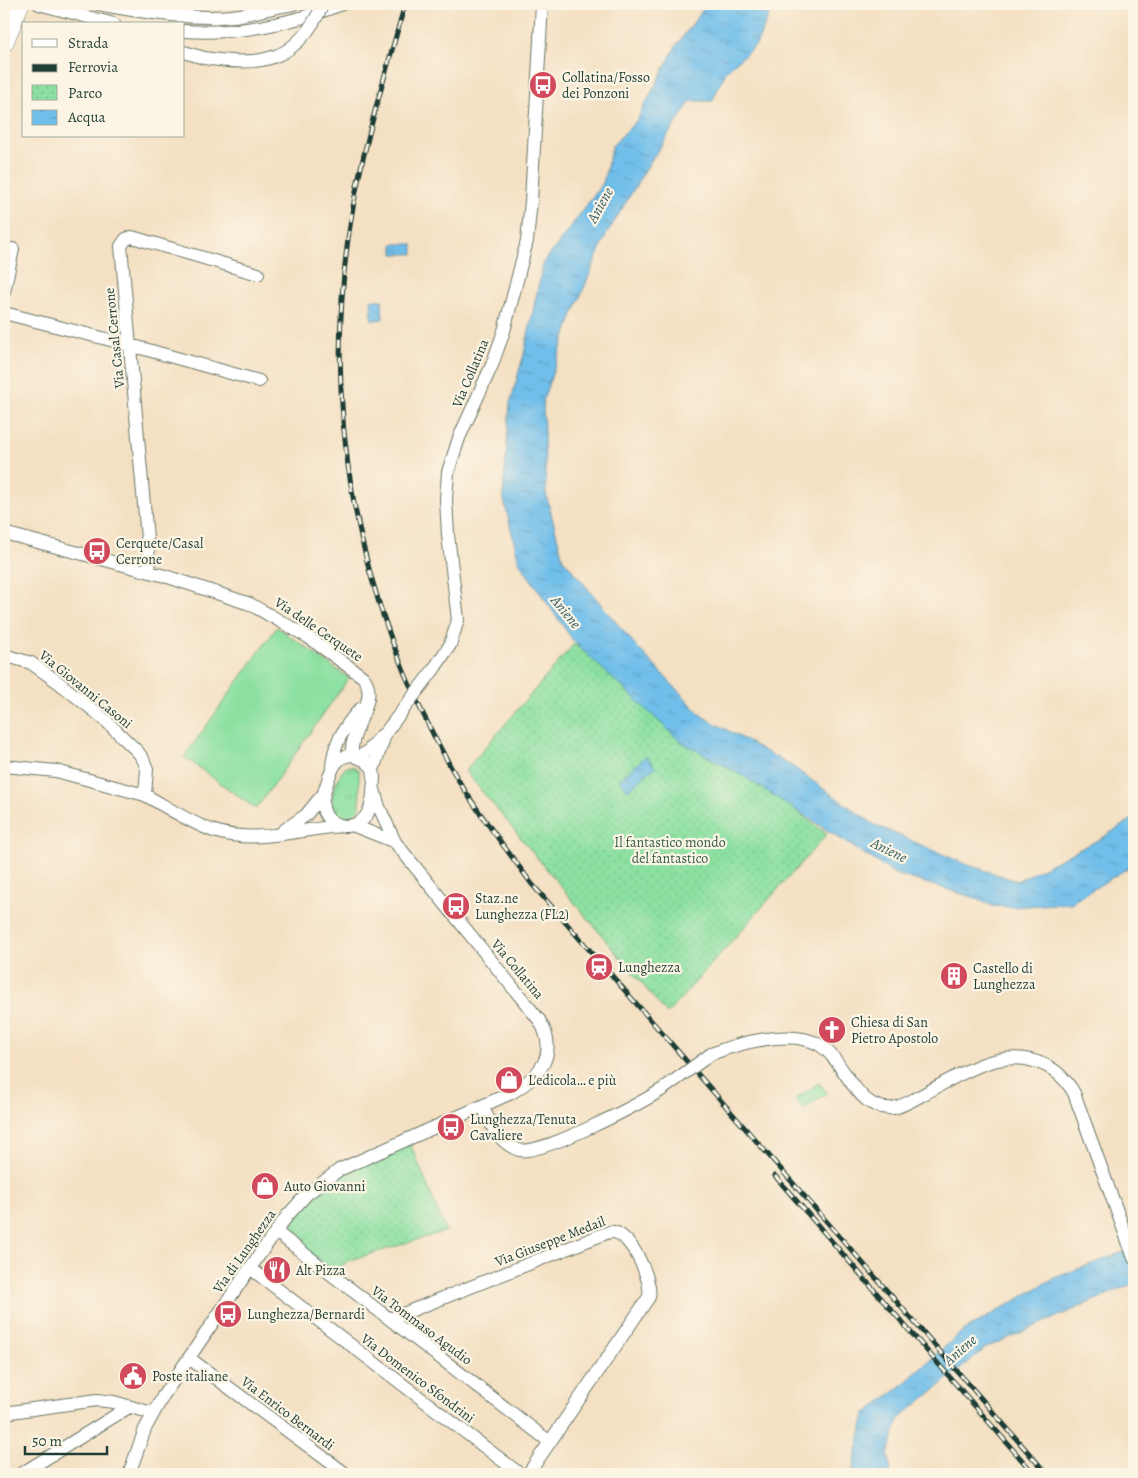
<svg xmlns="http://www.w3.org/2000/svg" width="1138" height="1478" font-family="Alegreya,serif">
<defs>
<pattern id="grass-tufts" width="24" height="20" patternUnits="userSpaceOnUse" patternTransform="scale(1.25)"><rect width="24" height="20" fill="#8be0a1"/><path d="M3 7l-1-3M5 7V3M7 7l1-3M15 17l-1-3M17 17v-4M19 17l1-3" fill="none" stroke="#78c18b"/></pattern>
<pattern id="park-dots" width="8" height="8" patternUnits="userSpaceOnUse" patternTransform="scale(1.25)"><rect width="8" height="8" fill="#8be0a1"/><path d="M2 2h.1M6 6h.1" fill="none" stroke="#78c18b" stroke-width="1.8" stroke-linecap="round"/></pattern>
<pattern id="water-ripples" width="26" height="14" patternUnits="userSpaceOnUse" patternTransform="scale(1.25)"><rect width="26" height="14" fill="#70beea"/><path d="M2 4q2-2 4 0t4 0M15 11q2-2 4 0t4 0" fill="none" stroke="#5b9cbe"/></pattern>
</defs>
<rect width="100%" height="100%" fill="#fcf5e5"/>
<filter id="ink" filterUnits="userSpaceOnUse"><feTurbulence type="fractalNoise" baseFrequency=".02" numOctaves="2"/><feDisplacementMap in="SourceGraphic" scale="10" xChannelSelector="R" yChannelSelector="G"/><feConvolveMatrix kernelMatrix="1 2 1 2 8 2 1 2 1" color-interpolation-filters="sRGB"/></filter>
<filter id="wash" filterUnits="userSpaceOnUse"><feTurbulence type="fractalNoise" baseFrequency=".0096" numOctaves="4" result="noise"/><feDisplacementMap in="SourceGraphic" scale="20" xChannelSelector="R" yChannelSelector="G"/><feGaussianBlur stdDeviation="1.12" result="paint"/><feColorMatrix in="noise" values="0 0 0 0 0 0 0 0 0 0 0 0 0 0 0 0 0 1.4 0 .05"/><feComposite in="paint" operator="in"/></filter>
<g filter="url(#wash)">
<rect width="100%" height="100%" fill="#f4e0c3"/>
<path fill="url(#grass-tufts)" stroke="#558e6a" d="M348,766L355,767L359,771L360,807L355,814L345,817L334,812C328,801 337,772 348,766Z
M819,1083L827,1093L803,1110L795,1099Z"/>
<path fill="url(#park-dots)" stroke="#558e6a" d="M574,644L827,834L667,1014L465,771Z
M410,1143L446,1231L348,1261L335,1272L282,1232L301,1207L338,1174Z"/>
<path fill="#8be0a1" stroke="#558e6a" d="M277,627L349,678L256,809L184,757Z"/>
<path fill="url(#water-ripples)" stroke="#487e8f" d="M707,4H774L756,45L727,70L712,101H691L650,162L605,237L572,317L543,400L546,494L563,559L637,647L702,716L793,767L873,824L965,864L1017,881L1102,838L1134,818V864L1071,903L1011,907L993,906L976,898L895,874L745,777L680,741L574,642L519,562L503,496L510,403L524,354L543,264L603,183L612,146L637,120L676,46Z
M393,244H413V254H393Z
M371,300H382L383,319L372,320Z
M646,756L655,767L628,790L619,780Z
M1134,1248V1283L986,1348L900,1418L888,1453L891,1474H852L865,1414L900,1387L960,1333L1054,1278Z"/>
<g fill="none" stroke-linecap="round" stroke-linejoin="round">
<path stroke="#70beea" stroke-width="3" d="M833,1474H855"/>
</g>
</g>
<g filter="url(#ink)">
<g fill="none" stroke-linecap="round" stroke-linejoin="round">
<defs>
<path id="minor" d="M39,4L114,24
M98,4C136,12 202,21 240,15C258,12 275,7 293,4
M184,31C236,35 294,23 342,4
M184,52L204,58
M4,292L13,249
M4,313L130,345L259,381
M4,533L165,576L250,604L308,637L363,677C381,698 349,728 352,755
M150,572L121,246L126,239L132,237L258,274
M4,655L31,663L58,682L102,717L138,752L143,759L147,769L145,795C167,807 190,823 214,831C256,845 302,828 344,826
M434,669L450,645L458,620L448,535L446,499L448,472L459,438L492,365L504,331L527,241L531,201L542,4
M352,755L364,760L372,767C375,774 374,783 373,790C373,799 371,809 366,816C355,832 327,828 323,808C321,797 326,787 329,777C334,765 338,756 352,755Z
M358,757L367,752L382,735
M4,766L56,771L145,795
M332,768C333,744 344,727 360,709
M373,770L386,732
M352,825L395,842
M283,831L306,815L324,793
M711,1054C739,1043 790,1029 818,1044C846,1060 855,1112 893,1108C904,1106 914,1099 924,1094C958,1076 997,1048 1037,1062C1053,1067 1066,1079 1074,1093L1134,1258
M483,1107C490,1124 500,1144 519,1150C541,1156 641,1103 663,1089
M276,1232L550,1442
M250,1268L520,1474
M390,1319L609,1232C629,1228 653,1280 649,1297L528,1474
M189,1358L346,1474
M4,1413L97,1400L114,1402L152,1413
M21,1474L129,1407
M129,1474L145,1429L163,1396L250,1268L287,1216L307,1194L339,1170L511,1093C540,1076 559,1055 540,1021L395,842L379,807L374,789"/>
<path id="highway" d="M4,43L20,4"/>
</defs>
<use href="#minor" stroke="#6a7666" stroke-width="14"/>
<use href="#highway" stroke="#6a7666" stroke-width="19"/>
<use href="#minor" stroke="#fff" stroke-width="12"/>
<use href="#highway" stroke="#fff" stroke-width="18"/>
<defs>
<path id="rail" d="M405,4C386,73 364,142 352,213C319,408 356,605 456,776C478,814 506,848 531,883L1047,1474
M775,1176L1034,1474"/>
</defs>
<use href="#rail" stroke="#1f3d34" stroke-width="5"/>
<use href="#rail" stroke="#fcf5e5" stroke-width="3" stroke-dasharray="9" stroke-linecap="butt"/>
<defs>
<path id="minor-bridge" d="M204,58C262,67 297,62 323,4
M386,732L434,669
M663,1089L711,1054"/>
</defs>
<use href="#minor-bridge" stroke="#6a7666" stroke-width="14" stroke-linecap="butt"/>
<use href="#minor-bridge" stroke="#fff" stroke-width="12"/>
</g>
</g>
<defs>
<symbol id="bus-disc" viewBox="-11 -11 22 22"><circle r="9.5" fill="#d1495b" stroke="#fcf5e5"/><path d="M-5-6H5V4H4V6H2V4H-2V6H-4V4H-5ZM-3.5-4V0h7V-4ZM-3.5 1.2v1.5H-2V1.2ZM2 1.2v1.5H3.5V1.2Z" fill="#fff"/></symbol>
<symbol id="station-disc" viewBox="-11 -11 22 22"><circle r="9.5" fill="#d1495b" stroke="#fcf5e5"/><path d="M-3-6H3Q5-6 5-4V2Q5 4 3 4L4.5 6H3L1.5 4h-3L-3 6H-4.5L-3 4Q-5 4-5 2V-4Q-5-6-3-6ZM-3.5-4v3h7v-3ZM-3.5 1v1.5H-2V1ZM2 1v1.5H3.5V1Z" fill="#fff"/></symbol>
<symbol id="building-disc" viewBox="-11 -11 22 22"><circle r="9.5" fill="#d1495b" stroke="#fcf5e5"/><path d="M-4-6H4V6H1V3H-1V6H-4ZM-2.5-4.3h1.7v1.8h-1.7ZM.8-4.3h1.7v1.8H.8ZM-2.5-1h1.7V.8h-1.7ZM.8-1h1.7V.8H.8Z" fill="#fff"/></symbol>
<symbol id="church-disc" viewBox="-11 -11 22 22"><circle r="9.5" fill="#d1495b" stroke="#fcf5e5"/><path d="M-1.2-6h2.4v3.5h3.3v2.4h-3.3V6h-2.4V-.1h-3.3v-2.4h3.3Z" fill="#fff"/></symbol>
<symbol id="shop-disc" viewBox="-11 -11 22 22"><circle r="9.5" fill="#d1495b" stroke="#fcf5e5"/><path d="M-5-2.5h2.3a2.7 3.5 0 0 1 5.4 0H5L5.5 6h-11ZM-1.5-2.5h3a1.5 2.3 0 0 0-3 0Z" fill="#fff"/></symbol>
<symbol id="restaurant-disc" viewBox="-11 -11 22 22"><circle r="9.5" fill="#d1495b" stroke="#fcf5e5"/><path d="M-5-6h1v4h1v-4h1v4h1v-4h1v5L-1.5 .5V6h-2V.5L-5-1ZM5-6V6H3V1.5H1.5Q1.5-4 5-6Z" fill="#fff"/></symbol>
<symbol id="civic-disc" viewBox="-11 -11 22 22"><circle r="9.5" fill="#d1495b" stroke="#fcf5e5"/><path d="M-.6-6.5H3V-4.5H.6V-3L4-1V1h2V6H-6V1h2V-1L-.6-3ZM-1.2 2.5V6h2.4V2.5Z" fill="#fff"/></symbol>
</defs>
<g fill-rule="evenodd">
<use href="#bus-disc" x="527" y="69" width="32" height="32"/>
<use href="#bus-disc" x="81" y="535" width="32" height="32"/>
<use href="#bus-disc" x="440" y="890" width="32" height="32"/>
<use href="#station-disc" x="583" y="951" width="32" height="32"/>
<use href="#building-disc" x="938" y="960" width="32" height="32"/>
<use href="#church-disc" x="816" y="1014" width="32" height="32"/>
<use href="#shop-disc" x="493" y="1064" width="32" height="32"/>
<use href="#bus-disc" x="435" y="1111" width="32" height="32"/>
<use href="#shop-disc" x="249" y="1170" width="32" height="32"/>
<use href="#restaurant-disc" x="261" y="1254" width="32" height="32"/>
<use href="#bus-disc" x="212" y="1298" width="32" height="32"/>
<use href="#civic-disc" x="117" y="1360" width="32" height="32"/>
</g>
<g text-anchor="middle" stroke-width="4.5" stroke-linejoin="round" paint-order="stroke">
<g font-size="14" fill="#1f3d34" stroke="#fcf5e5" text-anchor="start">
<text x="562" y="82">Collatina/Fosso<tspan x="562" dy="16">dei Ponzoni</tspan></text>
<text x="116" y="548">Cerquete/Casal<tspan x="116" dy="16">Cerrone</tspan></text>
<text x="475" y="903">Staz.ne<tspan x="475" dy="16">Lunghezza (FL2)</tspan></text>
<text x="618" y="972">Lunghezza</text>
<text x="973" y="973">Castello di<tspan x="973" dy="16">Lunghezza</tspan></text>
<text x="851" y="1027">Chiesa di San<tspan x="851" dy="16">Pietro Apostolo</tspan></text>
<text x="528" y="1085">L'edicola… e più</text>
<text x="470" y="1124">Lunghezza/Tenuta<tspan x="470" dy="16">Cavaliere</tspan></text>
<text x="284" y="1191">Auto Giovanni</text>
<text x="296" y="1275">Alt Pizza</text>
<text x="247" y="1319">Lunghezza/Bernardi</text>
<text x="152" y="1381">Poste italiane</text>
</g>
<g font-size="14" fill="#1f3d34" stroke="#fcf5e5">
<text transform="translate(114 338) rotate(-96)" y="5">Via Casal Cerrone</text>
<text transform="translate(470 373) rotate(-67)" y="5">Via Collatina</text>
<text transform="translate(319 629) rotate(34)" y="5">Via delle Cerquete</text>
<text transform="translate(86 689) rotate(39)" y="5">Via Giovanni Casoni</text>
<text transform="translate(518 969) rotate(50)" y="5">Via Collatina</text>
<text transform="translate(550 1241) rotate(-21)" y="5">Via Giuseppe Medail</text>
<text transform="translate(244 1251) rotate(-55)" y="5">Via di Lunghezza</text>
<text transform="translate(422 1325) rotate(37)" y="5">Via Tommaso Agudio</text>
<text transform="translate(418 1378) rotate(37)" y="5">Via Domenico Sfondrini</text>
<text transform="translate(288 1413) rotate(37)" y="5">Via Enrico Bernardi</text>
</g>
<g font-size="14" fill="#355e4a" stroke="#fcf5e5">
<text x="670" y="847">Il fantastico mondo<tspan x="670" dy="16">del fantastico</tspan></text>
</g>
<g font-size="15" font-style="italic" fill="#335d62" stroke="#fcf5e5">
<text transform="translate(600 205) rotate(-61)" y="5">Aniene</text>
<text transform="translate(566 612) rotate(51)" y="5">Aniene</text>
<text transform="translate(889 850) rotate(26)" y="5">Aniene</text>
<text transform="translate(960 1350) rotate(-41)" y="5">Aniene</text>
</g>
</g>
<rect width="1138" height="1478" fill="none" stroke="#fcf5e5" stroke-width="20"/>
<rect x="22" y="22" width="162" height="115" fill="#fcf5e5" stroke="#a4ab9e"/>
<rect x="32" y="39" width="25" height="8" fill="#ffffff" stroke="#a4ab9e"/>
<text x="68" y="48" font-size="15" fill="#1f3d34">Strada</text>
<rect x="32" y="64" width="25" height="8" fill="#1f3d34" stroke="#a4ab9e"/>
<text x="68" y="72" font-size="15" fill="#1f3d34">Ferrovia</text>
<rect x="32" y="85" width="25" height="15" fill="url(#park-dots)" stroke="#a4ab9e"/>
<text x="68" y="98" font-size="15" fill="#1f3d34">Parco</text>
<rect x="32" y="110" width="25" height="15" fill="url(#water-ripples)" stroke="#a4ab9e"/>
<text x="68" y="122" font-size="15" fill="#1f3d34">Acqua</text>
<path d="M25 1446v8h82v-8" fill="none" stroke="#1f3d34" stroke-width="2.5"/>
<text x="32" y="1446" font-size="15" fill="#1f3d34" stroke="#fcf5e5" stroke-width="4" paint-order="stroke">50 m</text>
</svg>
